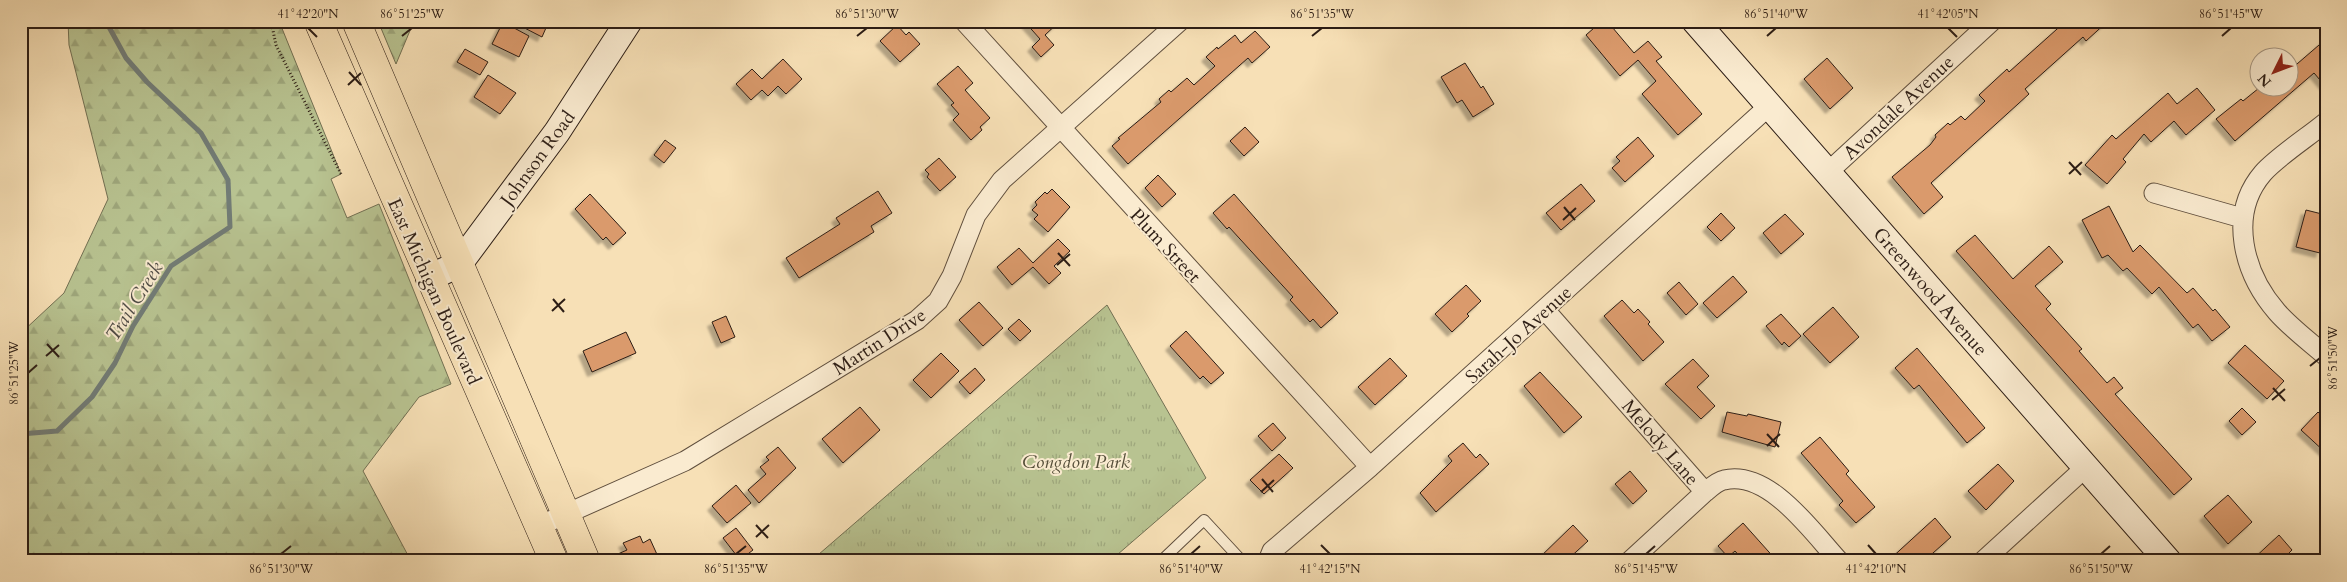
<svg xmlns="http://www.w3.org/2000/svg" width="2347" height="582" font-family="Cardo,serif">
<defs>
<pattern id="forest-firs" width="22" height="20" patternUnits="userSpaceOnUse" patternTransform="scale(1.25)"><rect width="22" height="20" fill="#b8c391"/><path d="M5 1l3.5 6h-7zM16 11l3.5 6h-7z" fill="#9ea77c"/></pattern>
<pattern id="park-tufts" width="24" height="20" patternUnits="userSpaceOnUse" patternTransform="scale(1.25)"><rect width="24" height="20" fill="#b8c391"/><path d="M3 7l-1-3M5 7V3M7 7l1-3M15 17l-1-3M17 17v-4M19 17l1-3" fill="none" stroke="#9ea77c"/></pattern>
<filter id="shadow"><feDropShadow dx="-4.5" dy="4.5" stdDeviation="1" flood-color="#0004"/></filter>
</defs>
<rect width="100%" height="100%" fill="#f7e0b6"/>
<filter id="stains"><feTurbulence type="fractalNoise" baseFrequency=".004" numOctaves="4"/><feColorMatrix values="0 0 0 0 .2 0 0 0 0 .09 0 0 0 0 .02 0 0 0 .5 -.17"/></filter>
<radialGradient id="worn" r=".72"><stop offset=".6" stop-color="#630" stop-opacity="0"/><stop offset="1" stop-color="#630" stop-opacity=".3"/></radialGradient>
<path fill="url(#forest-firs)" stroke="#727053" d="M68,21H279L341,174L331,179L347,218L379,204L451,384L419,397L363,471L411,561H21V333L64,293L108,199L69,45Z
M378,21H414L396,64Z"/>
<path fill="url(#park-tufts)" stroke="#727053" d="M1107,305L1206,478L1110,561H811Z"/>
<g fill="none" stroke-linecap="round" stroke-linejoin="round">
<path stroke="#727c76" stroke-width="5" d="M21,434L57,431L92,397L115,363L133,326L171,266L230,227L228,180L201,133L147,82L126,58L109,27L111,21"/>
</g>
<path fill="#da9a6c" stroke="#2c1d15" filter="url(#shadow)" d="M511,21H549L542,37Z
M1024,21H1060L1045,35L1054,45L1041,57L1032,47L1040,39Z
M1602,21H1607L1634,53L1648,41L1662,57L1656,61L1702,114L1678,135L1642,94L1656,81L1638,60L1620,76L1586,35Z
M2066,21H2108L2086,41L2083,37L2025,89L2029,94L1931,183L1943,197L1924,214L1892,177L1930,145L1936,137L1935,135L1948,123L1950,125L1961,116L1965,120L1985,101L1979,95L2007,69L2009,72Z
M503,22L529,36L519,57L492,44Z
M897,25L906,35L909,32L920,44L900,62L880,41Z
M1255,31L1270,47L1252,63L1248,58L1128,164L1112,146L1120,139L1118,138L1161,102L1159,99L1169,90L1171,92L1187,78L1194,85L1215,66L1206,57L1217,47L1218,49L1235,35L1241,43Z
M2326,39V87L2314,73L2235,141L2216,119L2241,99L2243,101L2259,88H2290V70Z
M465,49L488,62L480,75L457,62Z
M1827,58L1853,88L1830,109L1804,79Z
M783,59L802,79L786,94L778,86L768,96L762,90L751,100L736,84L752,69L762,79Z
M1465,63L1481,88L1483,86L1494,104L1473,117L1462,100L1457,103L1441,77Z
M958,66L973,83L965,90L990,118L980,127L982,130L971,140L953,120L959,114L951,105L954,103L937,84Z
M488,75L516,93L500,114L474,97Z
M2197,88L2215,110L2186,135L2174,121L2151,142L2144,134L2123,159L2126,162L2107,184L2085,165L2112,135L2116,139L2168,93L2177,104Z
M1245,127L1259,142L1244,156L1230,141Z
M1638,137L1654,156L1625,182L1612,168L1620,161L1616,157Z
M665,140L676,148L664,163L654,155Z
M939,158L956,177L940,191L927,177L929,174L925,170Z
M1158,175L1176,194L1162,207L1145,188Z
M1581,184L1595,201L1561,230L1546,213Z
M1052,189L1070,207L1048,232L1034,219L1038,215L1032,210L1037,205L1035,202L1045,192L1047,194Z
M878,191L892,213L871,226L874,232L799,278L786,258L840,224L836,218Z
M590,194L626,233L613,245L606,237L603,240L575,209Z
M1234,194L1338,313L1321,328L1313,319L1310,322L1290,300L1293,297L1229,227L1227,229L1213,213Z
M2109,206L2133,252L2140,245L2187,293L2193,288L2213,311L2215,309L2230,327L2212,341L2198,324L2193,328L2159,287L2152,294L2127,268L2123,271L2108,255L2102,258L2082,220Z
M2306,210L2326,215V232L2320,253L2296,247Z
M1721,213L1735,228L1721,241L1707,227Z
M1785,214L1804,234L1781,254L1763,233Z
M1975,235L2013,279L2049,246L2063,262L2035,286L2051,304L2046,309L2082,349L2079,351L2107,383L2114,377L2123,388L2115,394L2192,479L2174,495L1956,251Z
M1058,239L1070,251L1054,266L1061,273L1049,284L1033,267L1012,285L997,267L1019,248L1033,263Z
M1733,276L1747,292L1717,318L1703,303Z
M1679,282L1698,304L1686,315L1667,293Z
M1466,285L1481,301L1467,314L1469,316L1452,332L1435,314Z
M1622,300L1634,313L1638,309L1650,322L1648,324L1664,342L1643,361L1604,316Z
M979,302L1003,328L983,346L959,320Z
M1833,307L1859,337L1830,363L1803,334Z
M1781,314L1801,336L1789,347L1784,342L1782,345L1766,326Z
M726,316L735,337L721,343L712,322Z
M1019,319L1031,331L1020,341L1008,329Z
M1186,331L1224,373L1211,384L1203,376L1200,379L1170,346Z
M626,332L636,353L592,372L583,351Z
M2245,345L2284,381L2267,399L2228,363Z
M1917,348L1985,428L1967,443L1919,385L1914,389L1895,368Z
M941,353L959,371L931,398L913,380Z
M1390,358L1407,376L1375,405L1358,387Z
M1693,359L1709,376L1697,387L1715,406L1701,419L1665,384Z
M975,368L985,380L970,394L959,382Z
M1540,372L1582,417L1564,433L1524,386Z
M860,407L880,430L843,463L822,439Z
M2242,408L2256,422L2242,435L2229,421Z
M1727,412L1747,416L1748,414L1781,422L1775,447L1722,432Z
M2318,412L2326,420V453L2301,430Z
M1273,423L1286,438L1272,451L1258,436Z
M1820,437L1849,471L1846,474L1875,507L1856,523L1839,505L1843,501L1801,453Z
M1463,443L1476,458L1480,454L1489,464L1436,512L1420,493L1452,461L1448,456Z
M778,447L796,468L759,503L748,490L766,474L760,467L769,460L766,457Z
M1279,454L1293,468L1264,494L1250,480Z
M1998,464L2014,481L1986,510L1968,491Z
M1630,471L1647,491L1633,504L1615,484Z
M736,485L751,503L727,523L712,506Z
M2228,495L2252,522L2228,544L2204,516Z
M1935,518L1951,537L1924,561H1888Z
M1743,523L1777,561H1744L1735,551L1728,557L1718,546Z
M1573,525L1588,541L1566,561H1536Z
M736,528L753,550L740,560L723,538Z
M2279,535L2292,550L2281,561H2251Z
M640,536L643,543L650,539L660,561H602L627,550L623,543Z"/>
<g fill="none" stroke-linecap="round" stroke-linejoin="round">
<defs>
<path id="lane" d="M1161,561L1204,520L1242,561"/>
<path id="street" d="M964,21L1370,467
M2326,122C2308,137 2277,157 2263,173C2227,215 2244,274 2277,312C2291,328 2310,342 2326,356
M1827,173L1992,21
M2154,193L2242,218
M1545,310L1705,492C1710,488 1718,481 1724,480C1769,469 1813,533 1839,561
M539,526L685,461L917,320L938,301L952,276L976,215L1002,180L1180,21
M1268,561L1272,551L1370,467L1769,106
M1630,561L1705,492
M1983,561L2086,467"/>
<path id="secondary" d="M1695,21L2168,561
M429,278L459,264L557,132L629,21"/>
<path id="primary" d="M318,21L554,561
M356,21L586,561"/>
</defs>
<use href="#lane" stroke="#5f4e3d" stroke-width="12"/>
<use href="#street" stroke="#5f4e3d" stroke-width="21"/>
<use href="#secondary" stroke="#2c1d15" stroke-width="28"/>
<use href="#primary" stroke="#2c1d15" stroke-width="29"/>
<path stroke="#2c1d15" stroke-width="3" stroke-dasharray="1 2.5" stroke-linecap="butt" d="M271,21L276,45L341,174"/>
<use href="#lane" stroke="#faebd0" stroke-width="10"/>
<use href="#street" stroke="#faebd0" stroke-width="19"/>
<use href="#secondary" stroke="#faebd0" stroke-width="26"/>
<use href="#primary" stroke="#f7e0b6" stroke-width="28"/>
</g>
<path fill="none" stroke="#2c1d15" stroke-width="2" d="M308,28L317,37M1948,28L1957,37M402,36L412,28M857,36L867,28M1312,36L1322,28M1767,36L1776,28M2222,36L2231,28M349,72L361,85M348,85L361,73M2069,162L2081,175M2069,174L2082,162M1564,207L1575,220M1563,220L1576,208M1058,253L1070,266M1057,265L1070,254M553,299L564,312M552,311L565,299M47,344L59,357M46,356L59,345M2310,366L2320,358M28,373L37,365M2273,388L2285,401M2272,400L2285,389M1767,434L1779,447M1767,446L1780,434M1262,479L1273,492M1261,492L1274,480M756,525L768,538M756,537L769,525M1321,545L1330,554M1868,545L1876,554M281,554L291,546M736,554L746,546M1191,554L1200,546M1646,554L1655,546M2101,554L2110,546"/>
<g text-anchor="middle" stroke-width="4" stroke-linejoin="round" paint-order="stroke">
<g font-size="19" fill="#2c1d15" stroke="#faebd0">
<text transform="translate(1898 107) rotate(-43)" y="7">Avondale Avenue</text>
<text transform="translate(537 158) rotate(-54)" y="7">Johnson Road</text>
<text transform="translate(1166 245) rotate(47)" y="7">Plum Street</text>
<text transform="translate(435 291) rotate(66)" y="7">East Michigan Boulevard</text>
<text transform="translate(1931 291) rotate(49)" y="7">Greenwood Avenue</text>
<text transform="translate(1518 334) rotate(-42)" y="7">Sarah-Jo Avenue</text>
<text transform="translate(879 341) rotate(-33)" y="7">Martin Drive</text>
<text transform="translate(1661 442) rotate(49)" y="7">Melody Lane</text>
</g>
<g font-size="19" font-style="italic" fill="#564f3a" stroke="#faebd0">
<text x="1076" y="468">Congdon Park</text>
</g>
<g font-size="20" font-style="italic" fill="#4f4c46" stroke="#faebd0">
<text transform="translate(134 301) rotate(-58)" y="7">Trail Creek</text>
</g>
</g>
<rect width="2347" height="582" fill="none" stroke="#f7e0b6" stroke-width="55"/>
<g transform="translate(2274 72) rotate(228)"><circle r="24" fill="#faebd0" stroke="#a89985"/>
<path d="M0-4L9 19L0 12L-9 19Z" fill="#8f2418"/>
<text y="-8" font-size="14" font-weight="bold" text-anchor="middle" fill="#2c1d15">N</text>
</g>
<rect x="28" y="28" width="2292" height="526" fill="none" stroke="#2c1d15" stroke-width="2"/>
<g font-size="12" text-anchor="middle" fill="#2c1d15">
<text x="308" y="18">41°42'20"N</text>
<text x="412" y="18">86°51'25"W</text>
<text x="867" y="18">86°51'30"W</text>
<text x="1322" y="18">86°51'35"W</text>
<text x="1776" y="18">86°51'40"W</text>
<text x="1948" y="18">41°42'05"N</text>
<text x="2231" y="18">86°51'45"W</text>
<text transform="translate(2333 358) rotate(-90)" y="4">86°51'50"W</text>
<text transform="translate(14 373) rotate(-90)" y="4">86°51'25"W</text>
<text x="281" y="573">86°51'30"W</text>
<text x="736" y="573">86°51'35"W</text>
<text x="1191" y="573">86°51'40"W</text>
<text x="1330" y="573">41°42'15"N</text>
<text x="1646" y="573">86°51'45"W</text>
<text x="1876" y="573">41°42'10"N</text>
<text x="2101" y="573">86°51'50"W</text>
</g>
<rect width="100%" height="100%" filter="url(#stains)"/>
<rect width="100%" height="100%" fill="url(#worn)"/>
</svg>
